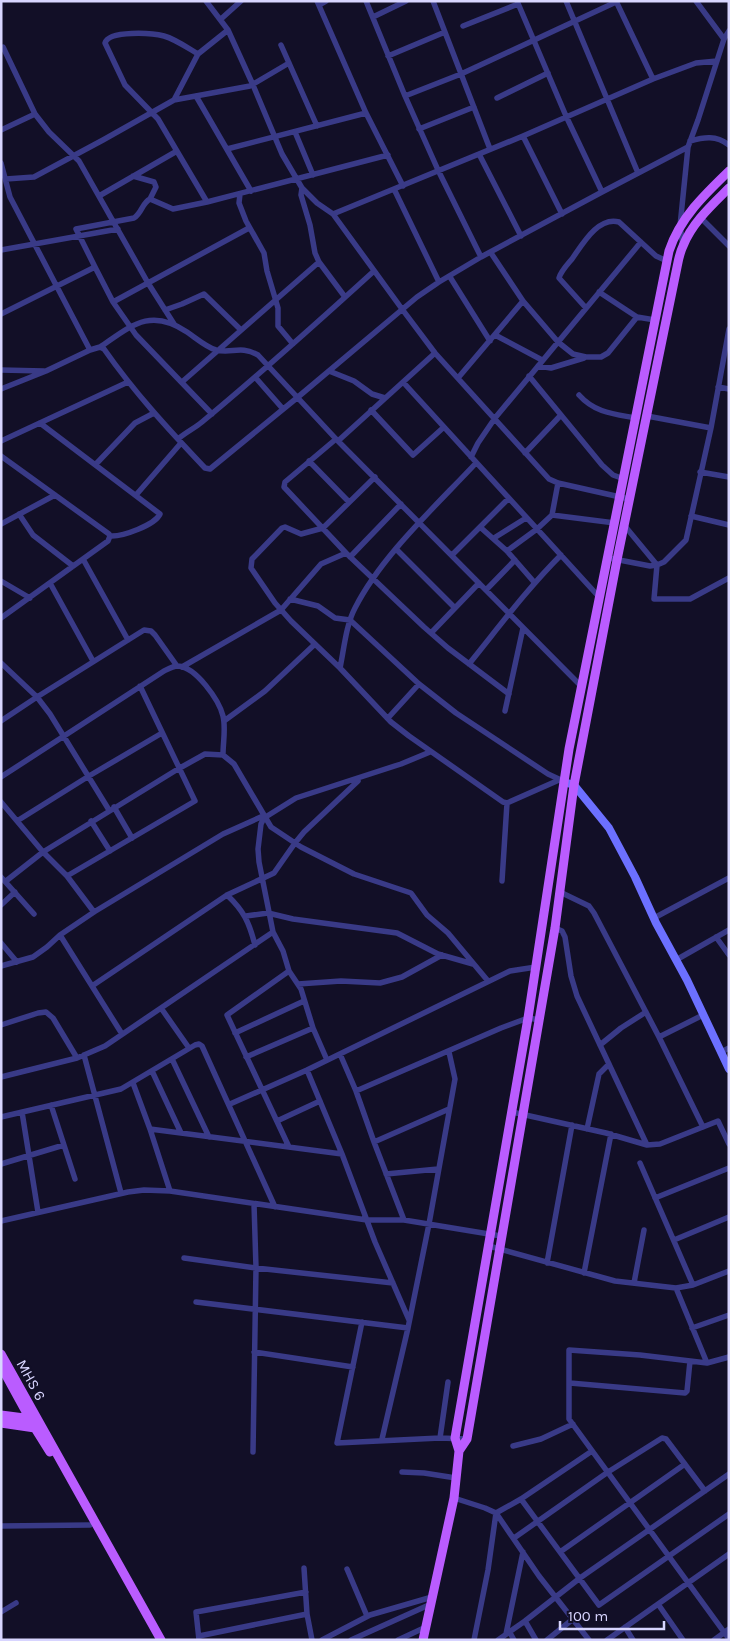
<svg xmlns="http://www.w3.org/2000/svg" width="730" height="1641" font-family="Karla,sans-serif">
<rect width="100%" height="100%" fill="#120f27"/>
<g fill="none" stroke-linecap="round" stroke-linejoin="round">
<path stroke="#393a87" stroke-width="5.5" d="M206,1L228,30L253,85L282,154L302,188L317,203L333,214L402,309L435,353L549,479L558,483L629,499
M317,1L366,113L403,186
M366,1L405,96L438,170L481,257
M433,1L490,149
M517,1L566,116L602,192
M566,1L638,173
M616,1L653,79
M696,1L724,39
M319,5L326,1
M373,17L406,1
M221,19L241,1
M463,26L518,4
M281,45L317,126
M3,47L35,114L49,132L79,161L148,283L174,324
M198,54C188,48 175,39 164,36C152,33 109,30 105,43L125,85L158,119L207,202
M388,56L445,32
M196,96L251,191
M405,96L461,74L616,2
M497,98L548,73
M174,100L198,54L228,30
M419,129L474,107
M1,130L35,114
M295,132L313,175
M523,136L562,214
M690,141C704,137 716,135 729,145
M227,149L366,113
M479,154L521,236
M1,163L10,197L90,350
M133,176L154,182L156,187L150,199
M6,179L34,177L103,140L174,100L250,86L289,63
M302,188L301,195L310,225L315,253L319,262
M394,189L439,282
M240,194L239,203L246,221L264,253L267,271L278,308V326L293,344
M99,196L177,151
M333,214L523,136L653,79L696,63L717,61
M701,218L729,246
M683,246L680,226L688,147L698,120L724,39L729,31
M1,250L118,229
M491,253L523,301L558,342L573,354L586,357H601L608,353L637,317
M95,267L76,229L134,218C142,213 142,203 150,199L173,209L207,202L388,155
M450,277L490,341
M599,292L637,317L655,320
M113,302L136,335L212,414
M586,308L559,278C561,271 567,265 572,259C582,245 598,216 619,222L656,256L667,261
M165,310L182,304L204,294L241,330
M1,314L95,267L113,302L249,228
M495,335L542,360
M100,347C131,326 150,307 187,332C196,338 206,347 216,350C232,354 240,345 258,355L336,439L582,687
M538,366L551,368L584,358
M1,370L44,371
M329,371L354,381L372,394L385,398
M529,376L602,465L613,475L624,479
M255,377L283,409
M458,378L523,301
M182,382L319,262L345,297
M403,382L600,598
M718,387L729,389
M1,389L46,371L90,350L100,347L104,349C134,392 169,430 205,468L210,469L298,397L417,297L439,282L481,257L602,192L688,147
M579,395C595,413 614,414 636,418
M371,410L413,455L444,427
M647,416L711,428
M40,423L160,514C155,525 122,537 110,536
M178,439C186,432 195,428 202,422C261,373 318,322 374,271
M336,439L285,482L284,487L346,553L424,627L448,648L509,694
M1,441L128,382
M338,441L435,353
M525,453L561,415
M1,456L109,534L110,536L108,541L1,618
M471,457L478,443L495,418L641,242
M309,461L349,502
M96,464L135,423L154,413
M700,472L729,477
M375,477L323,528L301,534L285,527L282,528L252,559L251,568L275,603L291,621L340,668L391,722L409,736L503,802L507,803L559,780
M136,495L181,443
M19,514L33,535L73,566
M552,515L558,483
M691,516L729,525
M1,524L55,495
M624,525L657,565L654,599H690L729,578
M480,527L507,551L534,582
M494,538L526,518
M396,549L455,608
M507,551L537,529L552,515L615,523
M452,555L508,499
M350,557L401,504
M609,558L650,566L657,565L664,562L686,540L711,428L729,329
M83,559L128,640
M1,581L30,598
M50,583L93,661
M486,590L515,560
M290,599L318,606L335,618L350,620L419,684L456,713L548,774L561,780
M431,633L479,583
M1,663L37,697L50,714L109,810
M469,664C499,627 527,589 561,555
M182,667L281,610L321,564L346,553
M340,668C344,649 346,625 355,608C382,555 436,506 476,463
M505,711L523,628
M388,718L419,684
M1,721L37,697L144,630L151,631L155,635L177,666
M224,721L265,691L315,644
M1,777L164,671C168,669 173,666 178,666C196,667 219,700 223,716C226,728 223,742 223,755
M1,802L43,852L67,876L94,912
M114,807L132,838
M17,821L89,776L162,733
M91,821L110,851
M67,876L195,801L140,686
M1,877L34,914
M6,881L43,852L178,769L205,754L223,755L234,764L271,827L301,847L354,874L411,893L427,915L448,933L488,981
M502,881L507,803
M560,892L589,906L594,913L659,1037L703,1127
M227,895C244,911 249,922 255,945
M1,905L15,892
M246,916L268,913L293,919L397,933L438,954L473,964
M654,918L729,878
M555,928L562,931L565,937L571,976L577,996L647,1145
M60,935L122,1034
M716,937L729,955
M1,943L17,962
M676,960L729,930
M1,966L33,957L47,947L60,935L94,912L223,834L263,816
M298,984L341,981L380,983L402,977L442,955
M92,986L227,895L274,873L295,843L304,832L358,781
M161,1008L189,1048
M1,1025L38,1013L46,1012L53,1018L77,1058
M235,1033L304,1001
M659,1037L703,1015
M600,1045L621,1028L646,1012
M721,1052L729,1048
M340,1054L356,1091L374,1142L404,1220
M84,1055L121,1193
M246,1057L313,1028
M172,1059L209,1137
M327,1060L313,1028L301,989L289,971L283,951L273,932L259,862L258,849L261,824L264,818L296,798L401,764L430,752
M307,1070L342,1154L375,1242L409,1320
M152,1071L181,1133
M1,1077L77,1058L105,1046L273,932
M133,1083L150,1129L170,1191
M356,1091L501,1028L528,1018L540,1020
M230,1104L307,1070L510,971L536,967
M51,1105L75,1179
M22,1112L38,1212
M512,1112L606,1133L647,1145L660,1144L718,1121L729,1144
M1,1117L121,1089L195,1045L199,1044L202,1046L275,1207
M277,1121L320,1101
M150,1129L342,1154
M587,1129L599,1074L609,1064
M374,1142L449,1109
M289,1147L227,1015L289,971
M640,1163L693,1285
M1,1164L64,1145
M386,1174L438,1169
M655,1198L729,1168
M1,1221L128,1192L144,1190L170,1191L367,1220H404L501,1236
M674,1240L729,1217
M489,1246L615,1281L676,1288L693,1285L729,1271
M184,1258L256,1268L393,1283
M547,1263L572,1125
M584,1273L611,1134
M634,1283L644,1230
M676,1288L707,1363
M196,1302L408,1328
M362,1322L337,1443L440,1438L467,1439
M692,1328L729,1315
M254,1352L353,1367
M729,1357L707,1363L640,1355L569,1350V1419L729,1639
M570,1383L685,1393L687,1391L690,1361
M440,1438L448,1382
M382,1439L408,1328L429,1224L455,1079L449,1052
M513,1446L541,1439L573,1424
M253,1452L256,1268L254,1204
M402,1472L424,1473L456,1478
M454,1498L485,1508L496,1513L539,1576L589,1640
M521,1499L599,1605L729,1514
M1,1526L90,1525
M514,1538L608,1472L662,1438L666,1439L705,1491
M560,1552L685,1464
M304,1568L307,1614L312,1640
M347,1569L367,1616
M658,1604L683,1640
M1,1612L16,1603
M525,1621L536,1640
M625,1627L633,1640
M509,1631L514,1640
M506,1634L523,1552
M199,1636L307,1614
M199,1640L196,1612L306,1592
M322,1640L370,1615L432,1597
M351,1640L431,1604
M398,1640L426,1627
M474,1640L488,1570L496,1513L521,1499L592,1451
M498,1640L525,1621L580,1578L729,1474
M547,1640L573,1619
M607,1640L729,1554
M714,1640L729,1629"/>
<path stroke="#6c70ff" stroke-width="8" d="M564,782L574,785L609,828L635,877L656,923L687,980L729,1069"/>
<path stroke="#ba5cff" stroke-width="9" d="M1,1354L161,1640
M2,1368L35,1428L50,1452
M1,1415L32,1419
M1,1423L35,1428L39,1427
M459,1451L455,1438L528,1018L569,749L669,251C680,218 704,195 729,171
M423,1640L454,1498L459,1451L467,1439L555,928L574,785L617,560L676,272C678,263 679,254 683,246C692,223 712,205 729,188"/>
</g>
<g text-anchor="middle" stroke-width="4" stroke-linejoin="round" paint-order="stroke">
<g font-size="15" fill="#d8d5ff" stroke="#120f27">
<text transform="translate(31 1380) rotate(61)" y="5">MHS 6</text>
</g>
</g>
<rect width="730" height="1641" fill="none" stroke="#d8d5ff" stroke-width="5"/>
<path d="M560 1621v8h104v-8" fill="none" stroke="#d8d5ff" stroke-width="2.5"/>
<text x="568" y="1621" font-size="15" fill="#d8d5ff" stroke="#120f27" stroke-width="4" paint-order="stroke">100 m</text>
</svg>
